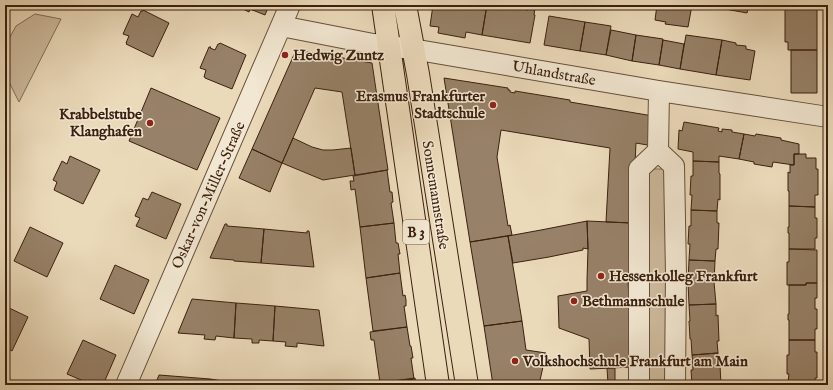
<svg xmlns="http://www.w3.org/2000/svg" width="833" height="390" font-family="'IM FELL English',serif">
<rect width="100%" height="100%" fill="#ebdaba"/>
<filter id="stains"><feTurbulence type="fractalNoise" baseFrequency=".005" numOctaves="4"/><feColorMatrix values="0 0 0 0 .2 0 0 0 0 .09 0 0 0 0 .02 0 0 0 .5 -.17"/></filter>
<radialGradient id="worn" r=".72"><stop offset=".6" stop-color="#630" stop-opacity="0"/><stop offset="1" stop-color="#630" stop-opacity=".3"/></radialGradient>
<path fill="#cdba9d" stroke="#846d56" d="M35,14L61,19L19,102L7,78L5,64V46L16,26Z
M645,169H666V385H645Z"/>
<path fill="#978168" stroke="#3b200f" d="M237,5H269L265,15L250,9L249,12L237,6Z
M433,5H453L452,8L456,9V5L486,10L482,35L466,32L465,38L438,33L439,27L430,26Z
M487,5H498L528,10V7L535,8L534,15H535L530,43L482,35Z
M657,5H692L688,27L665,24L666,22L655,20Z
M698,5H726L725,9Z
M726,5H749L747,13L725,9Z
M788,5H817V50H788V42H785V9H788Z
M143,10L169,23L153,57L126,44L127,43H126L129,36L123,34L132,14L138,17L141,11H143Z
M549,16L585,22L580,51L544,45Z
M585,22L611,26L606,55L580,51Z
M611,30L636,35L632,61L606,55Z
M636,35L663,39L659,65L632,61Z
M686,35L722,40L716,75L680,69Z
M663,40L684,44L680,69L659,65Z
M722,40L736,43V45L746,46V49L755,51L750,80L716,75Z
M220,43L246,55L232,89L205,78V77H204L206,70L200,68L209,47H211L210,48L215,50L218,44H219Z
M296,50L372,63L388,170L355,175L342,92L315,88L282,163L252,149Z
M791,50H817V93H791Z
M444,78L508,88V90H510V92L515,93V91L570,100V102L653,116V146L636,143L632,223L606,222L610,148L501,130L497,157L508,226L510,225L512,235L470,242Z
M151,88L220,118L197,170L129,141Z
M684,122L719,128L718,131L722,132V129L732,130V132L744,134L739,159L719,156V162L693,161V152L678,149L679,130L682,131Z
M744,134L755,136L756,134L781,138V140L799,144V154H794V165L773,162L772,167L754,164V162L739,159Z
M293,138L312,147L323,150H333L351,148L355,175L323,180L282,163Z
M252,149L282,163L270,192L239,178Z
M794,154H806V158H816V169H818V195H815V207L789,206V191H788V172L790,173V165H794Z
M70,156L100,170L83,204L54,190L57,182L53,180L62,161L67,164Z
M693,161L719,162V173L720,174V200L718,199L717,211L691,210L692,195H690L691,176H693Z
M387,170L390,192H392L393,202L391,203L394,223L360,227L355,189L351,190L350,181H354L353,176Z
M152,192L181,204L166,239L136,226L140,218L135,216L143,198L148,200Z
M789,206L815,207V218H817V238H815V249H789V233H788V227H789Z
M691,210L717,211V223H719L718,249H716L715,261L689,260L690,244H688L689,226H691Z
M587,221L632,223L628,280L632,367L590,369L589,339L559,328L558,296L587,291V280L588,249Z
M587,221L588,249L583,248V250L549,257L513,263L508,236L541,230Z
M394,223L396,243H398L400,254H398L400,273L366,278L360,227Z
M225,224H227V226L264,229L261,263L234,261V260L210,258Z
M30,227L63,243L47,277L14,261Z
M264,229L307,233V231H309L314,267L261,263Z
M508,236L522,321L484,326L470,242Z
M789,249L817,250V283H806V285H787V262H789Z
M689,260L715,261L714,282L716,304L689,305L688,282Z
M115,265L149,280L134,314L100,299Z
M400,273L403,296L405,295L406,300V306H404L407,327L373,331L366,278Z
M806,283H817V298H815V309H817V329H815V340H789V320H788V314H789V285H806Z
M192,299L236,303L234,338L216,336L215,340L204,339L205,335L178,333Z
M236,303L275,306L273,341L259,340V343H252V339L234,338Z
M716,304V316L718,315L719,341H717L718,353L692,355L691,339H690L689,321H690L689,305Z
M5,306L28,317L12,351L5,347Z
M275,306L319,310L324,346L297,343V347L285,346L286,342L273,341Z
M522,321L526,350L546,353L539,385H493L484,326Z
M407,327L410,346H411L413,358H411L414,379L380,383L374,340H371L370,332Z
M83,340L116,355L103,385H93L67,374Z
M789,340H815V352H817V378H815V385H793V382H788L789,374H787V355H789Z
M718,353V365H720L721,385H692L691,370H693L692,355Z
M607,368H615V383L608,384Z
M159,375L210,379V385H155Z
M415,378L416,385H378V383Z
M210,379L223,381V385H210Z
M632,380V385H604L615,383Z
M223,381H224L275,385H223Z
M783,382H793V385H775Z"/>
<g fill="none" stroke-linecap="round" stroke-linejoin="round">
<defs>
<path id="street" d="M281,26L373,44L412,49L659,91L828,117
M658,151L674,166L676,274L675,385
M126,385L290,5
M639,385V169L658,151L659,91"/>
<path id="primary" d="M383,5L438,385
M405,5L418,74L467,385"/>
</defs>
<use href="#street" stroke="#674e3a" stroke-width="22"/>
<use href="#primary" stroke="#3b200f" stroke-width="24"/>
<use href="#street" stroke="#f2e7d2" stroke-width="20"/>
<use href="#primary" stroke="#ebdaba" stroke-width="22"/>
</g>
<g fill="#8f2418" stroke="#f2e7d2" stroke-width="1.5">
<circle cx="285" cy="55" r="4"/>
<circle cx="493" cy="105" r="4"/>
<circle cx="150" cy="123" r="4"/>
<circle cx="601" cy="276" r="4"/>
<circle cx="574" cy="301" r="4"/>
<circle cx="515" cy="361" r="4"/>
</g>
<g text-anchor="middle" stroke-width="3" stroke-linejoin="round" paint-order="stroke">
<rect fill="#f2e7d2" stroke="#725c4a" stroke-width="1" x="403" y="220" width="26" height="24" rx="3"/>
<g font-size="14" font-weight="bold" fill="#3b200f">
<text x="416" y="237">B 3</text>
</g>
<g font-size="15" font-weight="bold" fill="#3b200f" stroke="#f2e7d2" text-anchor="start">
<text x="293" y="60">Hedwig Zuntz</text>
<text x="485" y="101" text-anchor="end">Erasmus Frankfurter<tspan x="485" dy="17">Stadtschule</tspan></text>
<text x="142" y="119" text-anchor="end">Krabbelstube<tspan x="142" dy="17">Klanghafen</tspan></text>
<text x="609" y="281">Hessenkolleg Frankfurt</text>
<text x="582" y="306">Bethmannschule</text>
<text x="523" y="366">Volkshochschule Frankfurt am Main</text>
</g>
<g font-size="15" fill="#3b200f" stroke="#f2e7d2">
<text transform="translate(554 73) rotate(10)" y="5">Uhlandstraße</text>
<text transform="translate(208 195) rotate(-66)" y="5">Oskar-von-Miller-Straße</text>
<text transform="translate(436 195) rotate(81)" y="5">Sonnemannstraße</text>
</g>
</g>
<rect width="833" height="390" fill="none" stroke="#ebdaba" stroke-width="20"/>
<rect x="6" y="6" width="821" height="378" fill="none" stroke="#3b200f" stroke-width="2"/>
<rect x="10" y="10" width="813" height="370" fill="none" stroke="#3b200f"/>
<rect width="100%" height="100%" filter="url(#stains)"/>
<rect width="100%" height="100%" fill="url(#worn)"/>
</svg>
